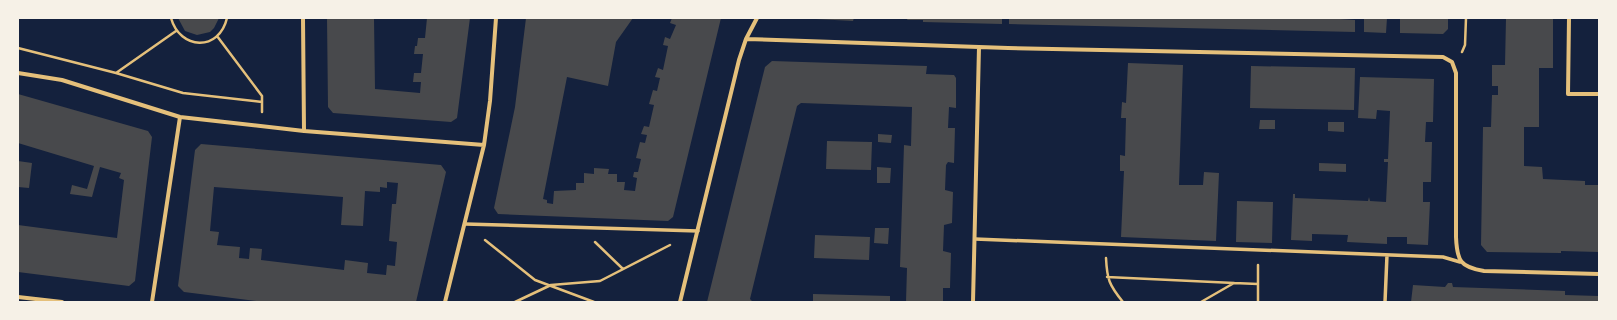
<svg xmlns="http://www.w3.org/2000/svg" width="1617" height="320" font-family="Karla,sans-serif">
<rect width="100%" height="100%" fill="#14213d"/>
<path fill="#48494c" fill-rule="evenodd" d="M178,18H219L214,28L210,32L197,35L185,31Z
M327,18H374L375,89L420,93L421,82H413L414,73H421L423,54H414L415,46H417L418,38H425L427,18H470L457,118L451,122L333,113L328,107Z
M526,18H633L616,42L608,86L567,77L543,199L547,200V203L553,204L554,191L576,190V183H584V173L594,174V168L609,169L608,174H617V182H625L624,190L635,191L637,178L633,177L634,172H638L641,159L636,158L640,142L645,143L647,135L641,134L644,126L649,127L654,105L649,104L653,90L657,91L660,78L655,77L658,68L663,70L668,46L663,45L665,37L670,39L676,25L670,23L672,18H721L673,217L668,221L498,214L494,208L515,107Z
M797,18H854L853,21Z
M908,18H1002V24L923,22V20H907Z
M1009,18H1340V19L1355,20V32L1009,24Z
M1364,18H1387L1386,33L1364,32Z
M1400,18H1448V29L1443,34L1400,33Z
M1506,18H1553V68H1539V127H1524V166L1542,167L1543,179L1585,181V185H1599V252L1561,251V253L1487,252L1481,245L1483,127H1491L1492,95H1498V86H1492V65H1505Z
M772,61L927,66L926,74L954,75L956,78V108L949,107L948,128H955L954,163L948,162L946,165L945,190L953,192L952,223L944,225L943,251L951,253L950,288H943V302H906L907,268L900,267L904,145L911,146L912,107L801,103L797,106L750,299L753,302H707L765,67Z
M1128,63L1183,65L1179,185H1203L1204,172L1219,173L1216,241L1121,237L1124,171H1120V155L1125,156L1126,118H1121L1122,102L1126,103Z
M1251,66L1355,68L1354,110L1250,108Z
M1360,77L1434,79L1433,122H1426L1425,142H1432L1431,182H1423V202H1430L1428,245L1407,244V237H1387V244L1347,242L1348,235L1312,234V241L1291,240L1293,194H1295V198L1368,201L1369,197L1370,201L1386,202L1388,162H1384V159H1388L1390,111L1377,110L1376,119L1358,118Z
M18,94L148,131L152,137L135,281L129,286L18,272V225L117,238L124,180L119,178L121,173L100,167L92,197L70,194L72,185L87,189L94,166L18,143Z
M1260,120H1275V129H1259Z
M1328,122H1344V132L1328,131Z
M878,134L892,135L891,143L878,142Z
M827,141L872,142L871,170L826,169Z
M201,144L441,165L446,172L416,302H265L184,292L178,286L195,150ZM387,182L398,183L396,204H392L389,241L397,242L395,266L387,265L386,275L367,273L368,263L345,260L344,270L261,260L262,249L250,248L249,259L239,258L240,247L217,245L219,232L210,231L214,187L343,197L341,225L363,226L365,191L380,192V187L387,188Z
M18,161L32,163L29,188L18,187Z
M1319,163L1346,164V172L1319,171Z
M877,167L891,168L890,183H877Z
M1237,201L1273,202L1272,243L1236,242Z
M875,228H889L888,244L874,243Z
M815,235L870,237L869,260L814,258Z
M1448,283H1452L1453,287L1565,291V295L1599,296V302H1411L1413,285L1445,287Z
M813,294L890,296V302H813Z"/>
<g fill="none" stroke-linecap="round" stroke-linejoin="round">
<path stroke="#e5c07b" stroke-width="2.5" d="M171,18C180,50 219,52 227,18
M217,36L262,96V112
M18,48L116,73L183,93L262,102
M1462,52L1465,45L1466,18
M116,73L176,31
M485,240L535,280L594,302
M595,242L623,269
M1106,258C1107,279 1109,285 1123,302
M1107,277L1234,283
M515,302L551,285L600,281L670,245
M1201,302L1234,283L1258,284
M1258,302V265"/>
<path stroke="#e5c07b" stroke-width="3.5" d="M465,224L698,231
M975,239L1443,257L1460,262
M1385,302L1387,255"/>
<path stroke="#e5c07b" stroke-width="4" d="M1569,18L1568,94H1599
M746,39L1008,48L1443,57L1452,62L1456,73V237C1457,261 1460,267 1484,271L1599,274
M18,73L62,80L180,117L304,131L303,18
M304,131L484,145
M18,297L62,302
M152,302L180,117
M445,302L484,145L490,101L496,18
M680,302L739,60L746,39L757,18
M973,302L979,47"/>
</g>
<rect width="1617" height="320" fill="none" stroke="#f6f1e7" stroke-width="38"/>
</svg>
